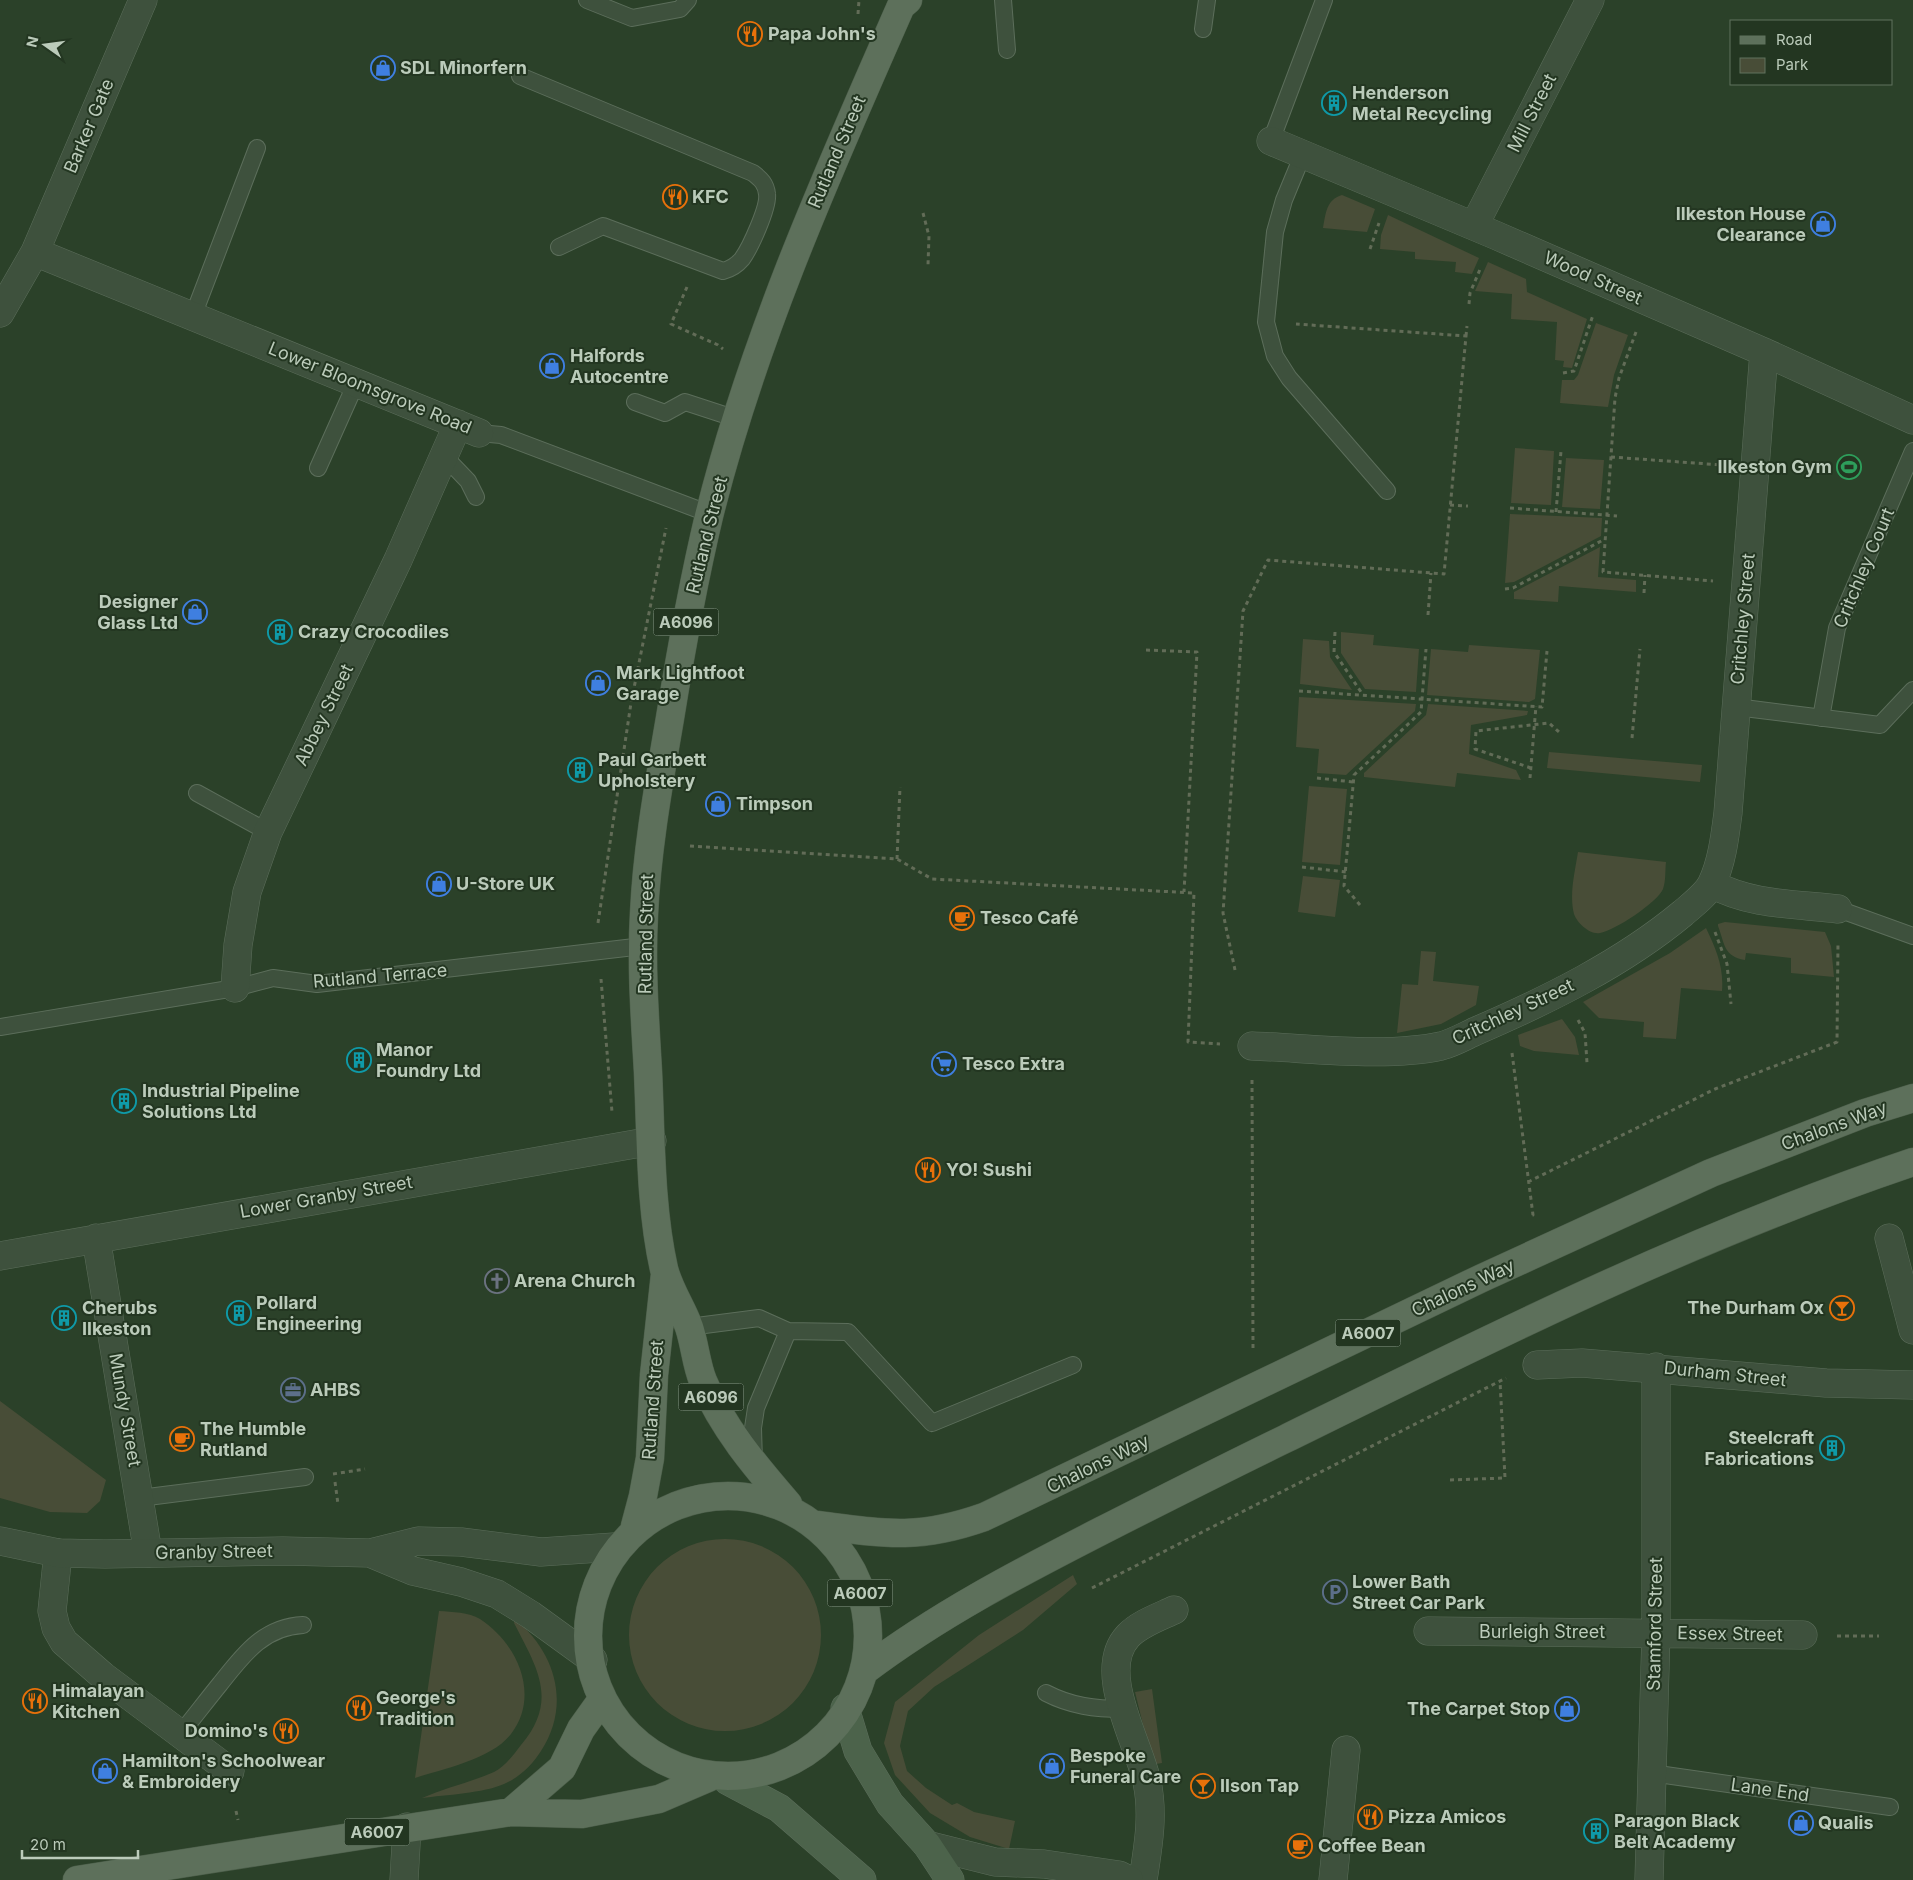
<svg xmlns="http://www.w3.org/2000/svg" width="1913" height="1880" font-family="Inter,sans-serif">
<rect width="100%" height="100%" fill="#2b4129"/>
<path fill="#484d37" d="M1342,195L1375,209L1367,232L1323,228C1326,213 1326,200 1342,195Z
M1388,215L1479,258L1472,274L1455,272L1456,262L1415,259V252L1380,249L1381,235Z
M1488,262L1526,279L1527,292L1587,319L1572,368L1563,367L1564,361L1555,360L1557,322L1511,319L1512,294L1475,291Z
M1596,323L1628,335L1614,375L1608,407L1560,403L1562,380H1574L1578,375Z
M1515,448L1554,451L1551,505L1511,503Z
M1566,458L1604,460L1600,509L1562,507Z
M1510,514L1602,518L1601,536L1514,582L1505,583Z
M1600,547L1598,577L1636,580V592L1559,586L1558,602L1514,599V592Z
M1341,632L1374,635L1373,645L1419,649L1416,692L1365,689L1341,653Z
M1303,639L1329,641L1330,657L1352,690L1300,684Z
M1469,645L1540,650L1535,699L1529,702L1427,695L1431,649L1468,652Z
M1299,697L1416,704L1415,711L1346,775L1317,773L1319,749L1296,747Z
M1428,704L1528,711L1527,715L1471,725L1469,754L1516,770L1521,780L1457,773L1455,787L1364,777V773L1426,715Z
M1549,752L1702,765L1700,782L1547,768Z
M1309,786L1347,789L1340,865L1302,862Z
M1578,852L1666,862C1665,870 1666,881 1663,889C1658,902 1614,931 1600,933C1590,935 1577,923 1574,914C1569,895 1575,871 1578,852Z
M1303,876L1340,880L1335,917L1298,912Z
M1725,922L1825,932L1831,946L1834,977L1791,973V958L1746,953L1745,960C1723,956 1725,944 1718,926V924Z
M1706,928C1716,949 1724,967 1722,991L1681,988L1676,1039L1643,1037L1644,1022L1599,1018L1583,1002L1670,953Z
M1421,951L1436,952L1433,981L1479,986L1476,1005L1441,1024L1397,1033L1402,984L1418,985Z
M1562,1019L1575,1037L1579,1055L1534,1051L1520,1046L1518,1035Z
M0,1401L106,1480L100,1501L87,1513L50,1512L0,1498Z
M629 1635a96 96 0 1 1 192 0a96 96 0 1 1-192 0Z
M1073,1575L1077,1584L1023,1630L934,1687L908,1711L900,1746L907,1771L926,1788L952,1805L957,1803L974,1812L1015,1821L1009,1849L970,1837L930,1813L895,1775L884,1743L895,1702L979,1635Z
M439,1611C452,1612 469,1612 480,1619C517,1643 541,1695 511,1734C492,1759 443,1769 415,1778Z
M515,1619C556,1653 571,1705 541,1751C532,1765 520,1777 504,1784C484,1793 445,1795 422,1798C445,1788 471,1782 494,1772C505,1767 514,1754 521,1745C559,1700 537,1668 514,1623Z
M1152,1689L1162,1763L1156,1764L1145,1733L1135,1692Z"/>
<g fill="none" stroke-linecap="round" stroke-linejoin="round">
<defs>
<path id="service" d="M587,0L632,18L680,9L688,0
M1003,0L1007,50
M1203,29L1207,0
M520,76L753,173C761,179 766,184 767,194C769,207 750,248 742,259C737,265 731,269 723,271L603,226L559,247
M1271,141L1324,0
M1303,154L1284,200L1275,232L1266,322L1275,356L1289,378L1387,491
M193,316L257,148
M635,402L665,413L685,402L737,419
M479,433L501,435L710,514
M444,456L468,481L476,497
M318,468L356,383
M1736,707L1880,725L1913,690
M1821,718L1837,628L1913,451
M197,793L268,832
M1838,909L1913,936
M0,1027L235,988L273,978L317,984L643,946
M689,1327L759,1318L788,1331L848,1332L932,1423L1073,1365
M754,1462L753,1428L756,1408L788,1331
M140,1498L305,1477
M1046,1693C1071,1706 1095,1709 1123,1709
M181,1733C194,1717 207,1700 220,1684C243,1655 263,1627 303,1625
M1651,1773L1890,1807"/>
<path id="minor" d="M1271,141L1495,235L1764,352L1913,420
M1474,226L1590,0
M35,252L479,433
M0,313L35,252L143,0
M1712,884C1750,905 1796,904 1838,909
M235,988L238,945L247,892L268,832L398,560L458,424
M1252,1046C1309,1048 1386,1058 1441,1046C1453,1043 1465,1036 1476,1031C1548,1000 1623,963 1683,913C1692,905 1707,894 1712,883C1722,862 1725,836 1728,813L1764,352
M96,1238L148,1553
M1889,1238L1913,1330
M0,1256L652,1141
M1537,1365L1582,1363L1826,1383L1913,1385
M58,1553L52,1611L56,1628L64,1642L103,1676L230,1771
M1428,1631L1803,1635
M404,1880L407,1827
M1143,1880C1148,1847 1154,1815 1147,1782C1139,1743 1095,1671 1128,1636C1139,1624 1159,1617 1174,1610
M1333,1880L1346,1750
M1649,1880L1656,1633V1367"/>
<path id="tertiary" d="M0,1541L58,1553L105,1554L283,1551L370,1553L418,1541L461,1542L541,1552L614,1547
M370,1553L413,1571L461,1582L497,1594L531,1615L593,1660
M927,1845L995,1862L1044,1864L1119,1875L1129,1880"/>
<path id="secondary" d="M845,1708L858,1751L890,1804L927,1845L950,1880
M728,1781L779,1808L862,1880"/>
<path id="primary" d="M588 1636a140 140 0 1 1 280 0a140 140 0 1 1-280 0Z
M788,1504C756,1467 722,1427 703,1381C696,1364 695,1345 689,1327C682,1308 669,1289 664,1269C650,1207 651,1136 648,1072C645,1020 641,967 644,914C647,848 659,783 670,718C681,650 693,583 709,516C753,339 828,172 901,6L908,0
M819,1525C885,1534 919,1540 984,1517L1482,1278L1711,1173L1865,1113L1913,1098
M635,1526L643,1496L650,1458L654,1375L665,1274
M864,1671C938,1615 1019,1573 1101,1531C1162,1500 1223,1469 1285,1439C1490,1338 1696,1235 1913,1162
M511,1812L562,1768L581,1729L601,1701
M77,1880L511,1812L582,1814L659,1799L708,1778"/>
</defs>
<use href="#service" stroke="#5c6e5b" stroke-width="18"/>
<use href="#minor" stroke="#5c6e5b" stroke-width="29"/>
<use href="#tertiary" stroke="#5c6e5b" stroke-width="29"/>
<use href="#secondary" stroke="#5c6e5b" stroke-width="29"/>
<use href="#primary" stroke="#4b5d49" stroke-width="29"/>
<path stroke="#626c57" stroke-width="3" stroke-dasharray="4 4" stroke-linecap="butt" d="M858,14L859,0
M923,213L929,236L928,265
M1370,249L1379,223
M687,287L671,324L718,345L723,349
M1469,304L1470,293L1481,267
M1636,332L1619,378L1615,398L1603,572L1713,581
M1466,336L1467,326
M1563,373L1574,371L1593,315
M1611,457L1722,465
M1450,505L1468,506
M1510,508L1617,516
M1556,512L1561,451
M1505,589L1513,588L1605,539
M1644,593L1645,575
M1428,615L1431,573
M1335,632L1334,652L1363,695
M1146,650L1197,652L1184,892
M1299,691L1542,707L1547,651
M1632,738L1640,649
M1531,768L1475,749L1476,731L1549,723L1559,732
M1317,778L1353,782
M1530,778L1536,706
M690,846L897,859L932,879L1194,893L1188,1042L1220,1044
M897,859L900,787
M1302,867L1346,872
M1360,905L1344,886L1354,775L1421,712L1426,649
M598,923L631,703L666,528
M1715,932L1727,964L1731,1004
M1235,970L1223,913L1243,611L1268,560L1444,574L1466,336L1296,324
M601,979L612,1112
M1578,1020L1585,1033L1587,1063
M1512,1053L1533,1215L1530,1216
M1252,1080L1253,1349
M1528,1182L1715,1089L1837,1042L1838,942
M333,1474L365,1469
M1450,1480L1505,1478L1500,1381
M335,1482L338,1504
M1092,1588L1506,1378
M1837,1636H1879
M236,1811L238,1820"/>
<use href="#service" stroke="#3e513d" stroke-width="16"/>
<use href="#minor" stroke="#3e513d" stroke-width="28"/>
<use href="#tertiary" stroke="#3e513d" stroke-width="28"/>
<use href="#secondary" stroke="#4c634b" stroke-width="28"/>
<use href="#primary" stroke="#5d705b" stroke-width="28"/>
</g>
<defs>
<symbol id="restaurant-ring" viewBox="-11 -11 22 22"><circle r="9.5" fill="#233621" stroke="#e8710a" stroke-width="1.5"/><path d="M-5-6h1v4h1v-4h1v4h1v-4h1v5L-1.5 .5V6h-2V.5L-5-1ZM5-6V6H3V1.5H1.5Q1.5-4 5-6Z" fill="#e8710a"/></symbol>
<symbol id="shop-ring" viewBox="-11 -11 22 22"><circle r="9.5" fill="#233621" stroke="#3f7fe0" stroke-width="1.5"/><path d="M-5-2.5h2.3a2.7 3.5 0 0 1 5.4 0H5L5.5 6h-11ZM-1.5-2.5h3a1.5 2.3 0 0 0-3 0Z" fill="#3f7fe0"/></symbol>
<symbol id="building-ring" viewBox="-11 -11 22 22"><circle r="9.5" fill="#233621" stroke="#0f9aa8" stroke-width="1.5"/><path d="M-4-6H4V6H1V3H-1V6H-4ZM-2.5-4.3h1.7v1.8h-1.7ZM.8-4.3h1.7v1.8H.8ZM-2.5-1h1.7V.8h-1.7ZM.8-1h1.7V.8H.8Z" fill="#0f9aa8"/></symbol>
<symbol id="stadium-ring" viewBox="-11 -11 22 22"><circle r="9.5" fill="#233621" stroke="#2e9e5b" stroke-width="1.5"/><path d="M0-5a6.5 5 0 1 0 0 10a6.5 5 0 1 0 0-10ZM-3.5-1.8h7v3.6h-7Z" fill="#2e9e5b"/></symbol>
<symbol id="cafe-ring" viewBox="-11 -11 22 22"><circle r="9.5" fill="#233621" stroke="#e8710a" stroke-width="1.5"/><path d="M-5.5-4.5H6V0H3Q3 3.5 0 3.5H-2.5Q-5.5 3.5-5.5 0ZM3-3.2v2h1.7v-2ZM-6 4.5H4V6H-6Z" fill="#e8710a"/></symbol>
<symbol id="supermarket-ring" viewBox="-11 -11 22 22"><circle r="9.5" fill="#233621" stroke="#3f7fe0" stroke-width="1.5"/><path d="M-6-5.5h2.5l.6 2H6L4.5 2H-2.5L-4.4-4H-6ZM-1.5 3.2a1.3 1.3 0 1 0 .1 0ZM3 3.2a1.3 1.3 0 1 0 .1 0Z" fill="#3f7fe0"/></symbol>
<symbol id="church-ring" viewBox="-11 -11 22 22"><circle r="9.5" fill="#233621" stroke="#6b7280" stroke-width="1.5"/><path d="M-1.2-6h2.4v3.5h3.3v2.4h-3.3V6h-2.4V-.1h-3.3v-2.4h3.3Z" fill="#6b7280"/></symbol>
<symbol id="bar-ring" viewBox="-11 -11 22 22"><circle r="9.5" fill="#233621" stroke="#e8710a" stroke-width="1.5"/><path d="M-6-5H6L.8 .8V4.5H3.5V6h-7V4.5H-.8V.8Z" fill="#e8710a"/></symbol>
<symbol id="office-ring" viewBox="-11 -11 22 22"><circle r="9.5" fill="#233621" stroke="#5c6f8a" stroke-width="1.5"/><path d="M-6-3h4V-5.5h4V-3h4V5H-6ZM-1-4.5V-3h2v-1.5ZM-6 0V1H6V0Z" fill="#5c6f8a"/></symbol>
<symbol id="parking-ring" viewBox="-11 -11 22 22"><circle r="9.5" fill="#233621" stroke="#5c6f8a" stroke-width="1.5"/><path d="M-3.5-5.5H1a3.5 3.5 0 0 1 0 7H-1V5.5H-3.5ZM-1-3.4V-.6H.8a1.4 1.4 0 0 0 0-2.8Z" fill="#5c6f8a"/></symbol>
</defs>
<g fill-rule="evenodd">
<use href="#restaurant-ring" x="736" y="20" width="28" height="28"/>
<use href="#shop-ring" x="369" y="54" width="28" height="28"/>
<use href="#building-ring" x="1320" y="89" width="28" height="28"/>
<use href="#restaurant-ring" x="661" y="183" width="28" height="28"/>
<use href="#shop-ring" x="1809" y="210" width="28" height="28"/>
<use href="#shop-ring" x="538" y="352" width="28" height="28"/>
<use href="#stadium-ring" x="1835" y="453" width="28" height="28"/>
<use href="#shop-ring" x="181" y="598" width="28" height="28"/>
<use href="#building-ring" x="266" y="618" width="28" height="28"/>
<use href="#shop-ring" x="584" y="669" width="28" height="28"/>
<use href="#building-ring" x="566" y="756" width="28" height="28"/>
<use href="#shop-ring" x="704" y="790" width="28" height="28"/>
<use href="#shop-ring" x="425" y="870" width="28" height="28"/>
<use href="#cafe-ring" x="948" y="904" width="28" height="28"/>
<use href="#building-ring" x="345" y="1046" width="28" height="28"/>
<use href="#supermarket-ring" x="930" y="1050" width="28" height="28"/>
<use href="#building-ring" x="110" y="1087" width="28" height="28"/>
<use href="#restaurant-ring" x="914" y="1156" width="28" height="28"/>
<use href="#church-ring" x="483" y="1267" width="28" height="28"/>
<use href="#bar-ring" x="1828" y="1294" width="28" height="28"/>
<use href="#building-ring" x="225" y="1299" width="28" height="28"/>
<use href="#building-ring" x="50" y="1304" width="28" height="28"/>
<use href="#office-ring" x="279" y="1376" width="28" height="28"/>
<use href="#cafe-ring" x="168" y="1425" width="28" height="28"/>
<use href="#building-ring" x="1818" y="1434" width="28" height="28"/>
<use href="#parking-ring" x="1321" y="1578" width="28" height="28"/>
<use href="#restaurant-ring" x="21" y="1687" width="28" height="28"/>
<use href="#restaurant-ring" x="345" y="1694" width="28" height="28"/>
<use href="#shop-ring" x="1553" y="1695" width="28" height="28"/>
<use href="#restaurant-ring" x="272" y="1717" width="28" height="28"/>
<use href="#shop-ring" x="1038" y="1752" width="28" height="28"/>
<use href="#shop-ring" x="91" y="1757" width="28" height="28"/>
<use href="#bar-ring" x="1189" y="1772" width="28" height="28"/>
<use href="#restaurant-ring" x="1356" y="1803" width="28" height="28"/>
<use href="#shop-ring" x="1787" y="1809" width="28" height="28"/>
<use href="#building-ring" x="1582" y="1817" width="28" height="28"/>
<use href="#cafe-ring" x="1286" y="1832" width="28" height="28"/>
</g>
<g text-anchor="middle" stroke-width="4" stroke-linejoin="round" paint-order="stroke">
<g fill="#233621" stroke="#8d9e8c" stroke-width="1">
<rect x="653.5" y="608.5" width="65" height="27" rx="4"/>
<rect x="1335.5" y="1319.5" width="65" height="27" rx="4"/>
<rect x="678.5" y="1383.5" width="65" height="27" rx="4"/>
<rect x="827.5" y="1579.5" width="65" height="27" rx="4"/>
<rect x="344.5" y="1818.5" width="65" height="27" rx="4"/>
</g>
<g font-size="16" font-weight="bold" fill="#bbcbba">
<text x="686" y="628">A6096</text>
<text x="1368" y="1339">A6007</text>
<text x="711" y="1403">A6096</text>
<text x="860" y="1599">A6007</text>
<text x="377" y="1838">A6007</text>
</g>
<g font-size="18" font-weight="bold" fill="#bbcbba" stroke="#233621" text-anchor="start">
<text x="768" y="40">Papa John's</text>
<text x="400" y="74">SDL Minorfern</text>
<text x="1352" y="99">Henderson<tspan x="1352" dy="21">Metal Recycling</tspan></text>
<text x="692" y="203">KFC</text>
<text x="1806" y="220" text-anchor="end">Ilkeston House<tspan x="1806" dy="21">Clearance</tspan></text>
<text x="570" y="362">Halfords<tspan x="570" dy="21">Autocentre</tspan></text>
<text x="1832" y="473" text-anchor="end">Ilkeston Gym</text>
<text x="178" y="608" text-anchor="end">Designer<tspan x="178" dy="21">Glass Ltd</tspan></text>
<text x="298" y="638">Crazy Crocodiles</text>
<text x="616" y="679">Mark Lightfoot<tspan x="616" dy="21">Garage</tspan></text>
<text x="598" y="766">Paul Garbett<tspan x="598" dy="21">Upholstery</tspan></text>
<text x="736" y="810">Timpson</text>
<text x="456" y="890">U-Store UK</text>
<text x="980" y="924">Tesco Café</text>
<text x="376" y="1056">Manor<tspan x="376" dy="21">Foundry Ltd</tspan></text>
<text x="962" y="1070">Tesco Extra</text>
<text x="142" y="1097">Industrial Pipeline<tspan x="142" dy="21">Solutions Ltd</tspan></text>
<text x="946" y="1176">YO! Sushi</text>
<text x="514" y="1287">Arena Church</text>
<text x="256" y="1309">Pollard<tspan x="256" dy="21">Engineering</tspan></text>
<text x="82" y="1314">Cherubs<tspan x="82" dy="21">Ilkeston</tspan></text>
<text x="1824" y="1314" text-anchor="end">The Durham Ox</text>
<text x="310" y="1396">AHBS</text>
<text x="200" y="1435">The Humble<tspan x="200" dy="21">Rutland</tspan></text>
<text x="1814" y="1444" text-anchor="end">Steelcraft<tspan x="1814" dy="21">Fabrications</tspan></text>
<text x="1352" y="1588">Lower Bath<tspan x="1352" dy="21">Street Car Park</tspan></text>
<text x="52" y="1697">Himalayan<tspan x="52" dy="21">Kitchen</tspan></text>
<text x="376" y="1704">George's<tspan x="376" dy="21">Tradition</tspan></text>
<text x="1550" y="1715" text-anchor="end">The Carpet Stop</text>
<text x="268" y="1737" text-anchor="end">Domino's</text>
<text x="1070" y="1762">Bespoke<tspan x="1070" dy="21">Funeral Care</tspan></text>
<text x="122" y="1767">Hamilton's Schoolwear<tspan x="122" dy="21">&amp; Embroidery</tspan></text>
<text x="1220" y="1792">Ilson Tap</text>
<text x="1388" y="1823">Pizza Amicos</text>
<text x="1614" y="1827">Paragon Black<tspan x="1614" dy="21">Belt Academy</tspan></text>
<text x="1818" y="1829">Qualis</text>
<text x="1318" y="1852">Coffee Bean</text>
</g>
<g font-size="18" fill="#bbcbba" stroke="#233621">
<text transform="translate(1532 113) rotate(-63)" y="6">Mill Street</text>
<text transform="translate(89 126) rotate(-67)" y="6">Barker Gate</text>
<text transform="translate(837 152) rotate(-67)" y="6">Rutland Street</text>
<text transform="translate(1593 278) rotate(24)" y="6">Wood Street</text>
<text transform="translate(370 388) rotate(22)" y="6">Lower Bloomsgrove Road</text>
<text transform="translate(707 535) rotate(-76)" y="6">Rutland Street</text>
<text transform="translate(1864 568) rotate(-67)" y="6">Critchley Court</text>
<text transform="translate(1743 619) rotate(-85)" y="6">Critchley Street</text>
<text transform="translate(324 715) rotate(-64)" y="6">Abbey Street</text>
<text transform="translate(646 934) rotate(-89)" y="6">Rutland Street</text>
<text transform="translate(380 976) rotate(-5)" y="6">Rutland Terrace</text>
<text transform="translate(1513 1012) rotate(-25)" y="6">Critchley Street</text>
<text transform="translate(1834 1126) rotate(-20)" y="6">Chalons Way</text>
<text transform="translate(326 1197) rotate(-10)" y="6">Lower Granby Street</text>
<text transform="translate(1463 1288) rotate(-25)" y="6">Chalons Way</text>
<text transform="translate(1725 1374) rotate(6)" y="6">Durham Street</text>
<text transform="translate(653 1400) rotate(-86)" y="6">Rutland Street</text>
<text transform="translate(125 1410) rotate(80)" y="6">Mundy Street</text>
<text transform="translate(1098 1464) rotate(-26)" y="6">Chalons Way</text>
<text transform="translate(214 1552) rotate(-1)" y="6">Granby Street</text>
<text transform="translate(1655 1624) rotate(-89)" y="6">Stamford Street</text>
<text x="1542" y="1638">Burleigh Street</text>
<text transform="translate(1730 1634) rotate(1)" y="6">Essex Street</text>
<text transform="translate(1770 1790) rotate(8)" y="6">Lane End</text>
</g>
</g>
<rect x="1730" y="20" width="162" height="65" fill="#233621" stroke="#60725e"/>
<rect x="1740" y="36" width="25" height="8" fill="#5d705b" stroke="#60725e"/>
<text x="1776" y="45" font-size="15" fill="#bbcbba">Road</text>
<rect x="1740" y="58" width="25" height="15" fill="#484d37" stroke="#60725e"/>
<text x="1776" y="70" font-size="15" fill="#bbcbba">Park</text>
<g transform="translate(45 45) rotate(284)" stroke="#233621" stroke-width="4" paint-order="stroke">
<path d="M0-4L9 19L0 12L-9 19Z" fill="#bbcbba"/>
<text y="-8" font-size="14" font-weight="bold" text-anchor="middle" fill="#bbcbba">N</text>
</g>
<path d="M22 1850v8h116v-8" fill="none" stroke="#bbcbba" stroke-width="2.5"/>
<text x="30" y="1850" font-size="15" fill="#bbcbba" stroke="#233621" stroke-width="4" paint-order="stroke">20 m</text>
</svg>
